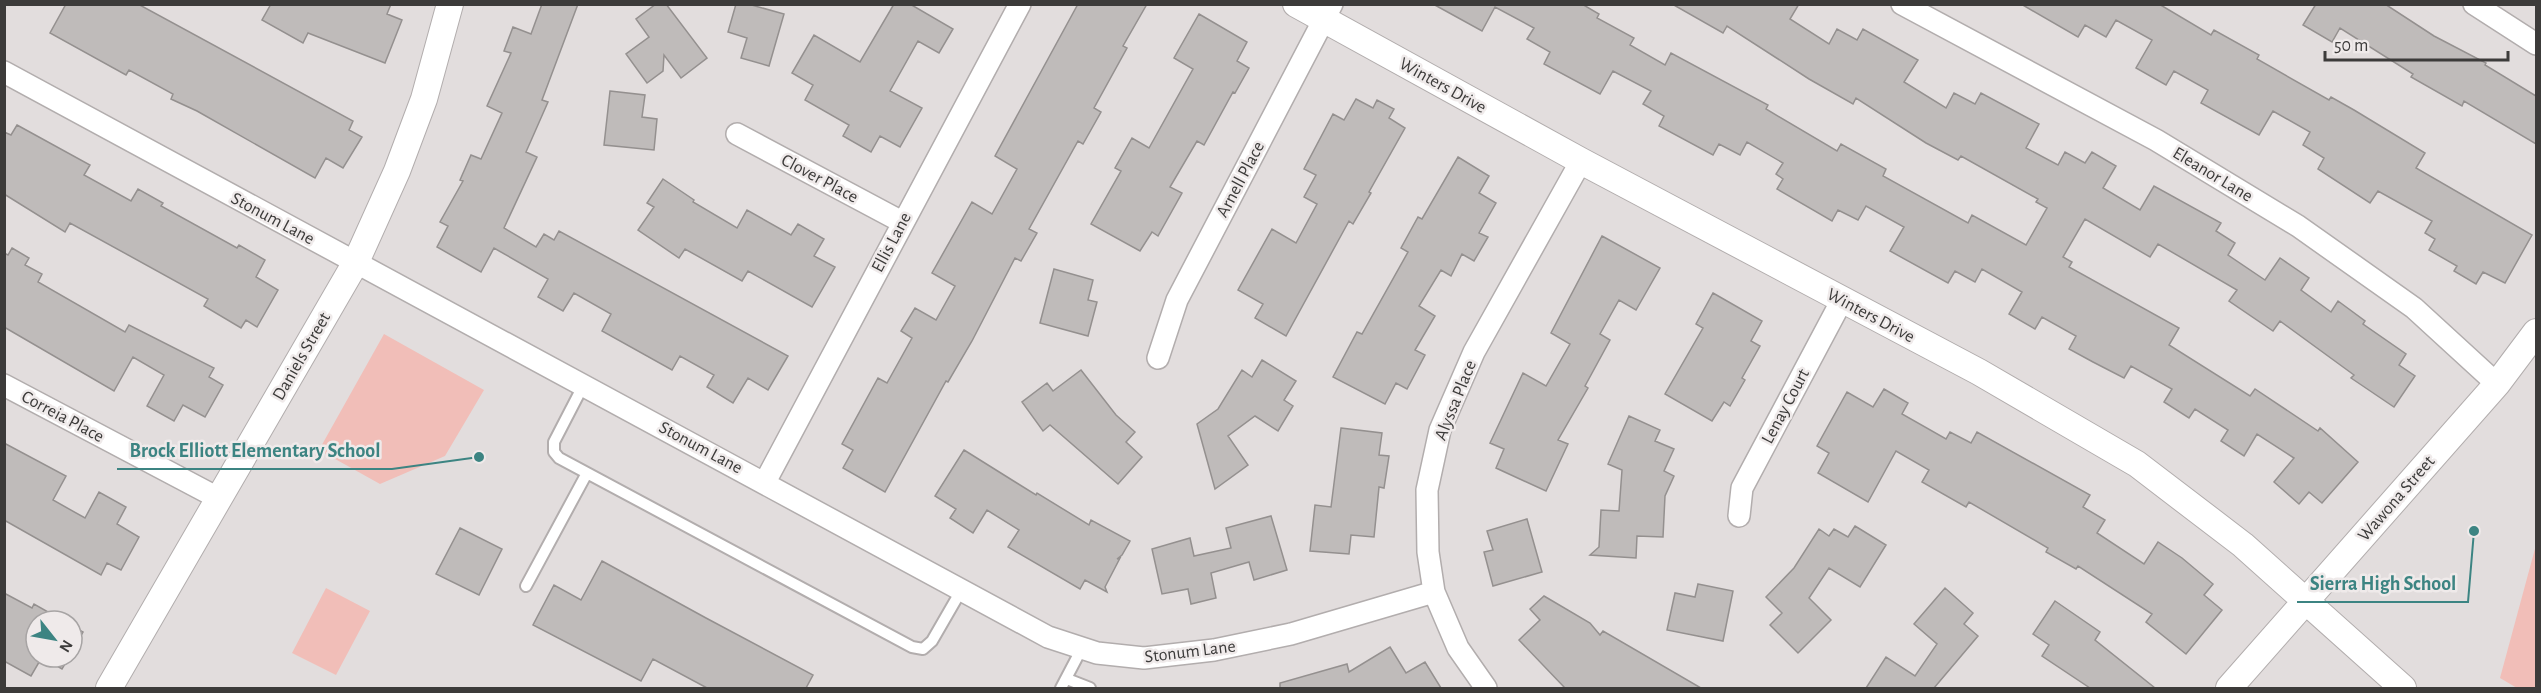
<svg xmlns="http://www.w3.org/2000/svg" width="2541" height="693" font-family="'Alegreya Sans',sans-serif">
<rect width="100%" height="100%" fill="#e2dddd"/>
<path fill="#f1beb8" d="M384,334L484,390L445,456L380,484L319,450Z
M2536,545V688H2517L2500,678Z
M326,588L370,611L336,675L292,653Z"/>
<path fill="#bfbbba" stroke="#94908f" stroke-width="1.5" d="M66,4H138L353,121L349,130L362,137L343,168L326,158L315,178L197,111L171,99L173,94L129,70L126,75L50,33Z
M271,4H391L387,14L402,20L385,63L308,33L303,43L262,20Z
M542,4H578L542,100L548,102L526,152L537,157L504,228L536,247L544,234L554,240L559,231L788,356L768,390L748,378L733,403L707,387L714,375L680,356L672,370L602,331L611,314L574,293L563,311L538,297L548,279L494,248L481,272L437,247L448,226L440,222L463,181L460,180L471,155L481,159L502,113L487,106L511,53L504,51L513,27L531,34Z
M656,4H666L707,58L681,78L664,55L663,71L647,83L626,54L649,37L636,19Z
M736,4H748L784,14L769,66L741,58L747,38L728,32Z
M894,4H910L953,29L939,53L918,41L890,91L922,108L900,147L880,136L871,152L843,136L849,125L805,100L813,85L792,73L814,35L860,62Z
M1078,4H1147L1123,46L1127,48L1094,108L1101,112L1083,144L1078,141L1029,229L1037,233L1021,261L1015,258L972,341L948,382L946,381L885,492L843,468L853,450L842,444L878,378L887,383L912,338L901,331L915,308L936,320L955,286L932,273L972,202L992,214L1017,169L995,156Z
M1433,4H1582L1599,14L1597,18L1634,38L1630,45L1665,65L1671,53L1768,105L1766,109L1837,151L1841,144L1886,169L1883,176L1968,223L1972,215L2026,245L2047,208L2036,202L2038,199L1961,156L1958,160L1926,143L1856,98L1853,104L1809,79L1727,26L1723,33L1672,4H1799L1790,19L1829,44L1837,29L1857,40L1863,29L1918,60L1904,82L1946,108L1954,93L1975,104L1981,93L2039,124L2026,148L2058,165L2065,152L2085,163L2092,152L2116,166L2103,188L2140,210L2154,186L2221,223L2216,231L2235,243L2228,255L2265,280L2280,258L2309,278L2301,290L2331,312L2338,301L2365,321L2363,324L2406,354L2399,365L2415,376L2394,407L2351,378L2354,375L2280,321L2273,331L2229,301L2237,290L2158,244L2150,257L2085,219L2063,257L2072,262L2069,267L2179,328L2169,345L2250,396L2255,389L2318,431L2320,428L2358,462L2322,503L2309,492L2299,504L2274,482L2294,458L2257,434L2244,456L2221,441L2228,430L2195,409L2189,418L2164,402L2172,389L2131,366L2124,378L2093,362L2069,349L2076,336L2042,317L2035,329L2009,314L2022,292L1982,269L1975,282L1955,271L1948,283L1890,251L1904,227L1866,206L1858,220L1838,210L1832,221L1777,189L1783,179L1776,174L1783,163L1747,142L1740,155L1719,144L1713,155L1659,126L1664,116L1643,104L1651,91L1613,71L1600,94L1544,64L1550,52L1527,39L1534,28L1495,7L1482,31Z
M2021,4H2159L2211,35L2214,30L2259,55L2257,59L2329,100L2331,97L2354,110L2425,153L2416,168L2532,235L2505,283L2483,272L2476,284L2454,271L2457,266L2429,250L2435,239L2425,233L2432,221L2378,191L2370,203L2318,169L2324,158L2303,145L2310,132L2273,111L2259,135L2201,103L2208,90L2174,71L2166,85L2136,68L2152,40L2116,20L2106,37L2085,25L2078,37Z
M2316,4H2385L2434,36L2486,63L2485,65L2536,96V144L2464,101L2462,106L2411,77L2413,74L2340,28L2332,42L2303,25Z
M1199,14L1247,42L1237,61L1249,68L1235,93L1233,92L1204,145L1197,141L1170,187L1182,193L1158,236L1152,232L1140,251L1091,224L1121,171L1115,168L1132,138L1149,148L1193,69L1174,58Z
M610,91L645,95L642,117L657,119L654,150L604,145Z
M1356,99L1373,108L1377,100L1394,109L1389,118L1405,128L1369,192L1371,193L1353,224L1349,221L1286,336L1255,318L1263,304L1238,290L1272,229L1296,243L1317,204L1304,197L1316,175L1304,169L1333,114L1344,120Z
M17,125L90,165L84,175L131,201L138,189L163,203L161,206L237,248L239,245L265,260L256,277L278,290L257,327L246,320L241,328L204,306L208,299L70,223L65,232L4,194V132L11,135Z
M1458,157L1489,176L1479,193L1496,203L1479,233L1488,237L1474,261L1462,254L1451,276L1441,270L1419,306L1435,316L1415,350L1425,355L1407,389L1396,383L1385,404L1333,377L1357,332L1362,334L1408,252L1401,248L1418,217L1422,219Z
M663,179L694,200L693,202L737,228L747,210L791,235L798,224L824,239L814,256L835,267L812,307L748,271L742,281L685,249L679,258L638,230L654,207L647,203Z
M1602,236L1660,268L1636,310L1619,300L1600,334L1610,340L1585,386L1588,388L1558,440L1568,444L1546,491L1496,468L1504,449L1490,443L1523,373L1546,386L1570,344L1551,333Z
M12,248L29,258L25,265L42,274L38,282L125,332L129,325L214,368L209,377L223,385L205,417L183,405L174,421L147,406L164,375L133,357L114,391L4,327V253L8,255Z
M1054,269L1093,280L1088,300L1097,302L1088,336L1040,323Z
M1713,293L1762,321L1751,341L1760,346L1742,378L1745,380L1730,406L1724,402L1712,421L1665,394L1703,328L1696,324Z
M1262,360L1296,381L1284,400L1293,406L1278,431L1255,416L1228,436L1248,465L1215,489L1197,424L1218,409L1242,370L1252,377Z
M1081,370L1116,415L1135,432L1126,442L1142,457L1118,484L1050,425L1043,431L1022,402L1047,383L1053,391Z
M1884,389L1908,403L1902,414L1946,439L1950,432L1971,443L1977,432L2090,495L2083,507L2105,520L2097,533L2144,564L2158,542L2182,558L2213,584L2204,595L2222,610L2186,654L2146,622L2152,614L2078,566L2076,569L2046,552L2048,548L1969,502L1966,507L1922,482L1929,470L1896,451L1868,502L1818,473L1829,453L1817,446L1847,392L1873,407Z
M1629,416L1660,430L1655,441L1674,449L1664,471L1674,476L1665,496L1663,537L1637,536L1636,558L1590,555L1599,547L1601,510L1619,511L1622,470L1608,464Z
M1341,428L1382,433L1379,455L1389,456L1384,488L1379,487L1374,537L1351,535L1349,554L1310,551L1315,505L1331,507Z
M4,443L66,476L53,500L85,518L99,492L126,507L117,524L139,537L121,570L107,563L101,575L4,520Z
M964,450L1036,495L1037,493L1089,525L1091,520L1130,541L1122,555L1117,559L1120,558L1105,587L1107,592L1085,580L1080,589L1008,547L1019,530L987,510L973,533L950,518L956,509L935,496Z
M1271,516L1287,570L1254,580L1249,562L1211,573L1216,598L1191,604L1188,589L1162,594L1152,549L1190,538L1194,556L1231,548L1226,528Z
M1527,519L1542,572L1493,586L1484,552L1493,550L1487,531Z
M1855,526L1886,545L1860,587L1829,568L1809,598L1831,620L1798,653L1770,625L1782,613L1766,597L1794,568L1819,529L1829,536L1834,529L1848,537Z
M460,528L502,549L479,595L436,574Z
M602,561L706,618L813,675L806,688H707L653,659L641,681L533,625L554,585L581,600Z
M1698,584L1733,591L1723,641L1667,630L1675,593L1695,597Z
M1945,588L1973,613L1964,624L1978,636L1934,688H1866L1886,657L1915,676L1937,644L1914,624Z
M4,593L32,608L34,604L64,621H36V657H69L62,669L42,657L31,676L4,661Z
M1544,596L1590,623L1600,635L1603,631L1701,688H1565L1519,640L1540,620L1530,609Z
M2055,601L2100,632L2095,640L2155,688H2090L2042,656L2049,645L2033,634Z
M72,626L83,632L72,652Z
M1390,647L1406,673L1425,662L1441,688H1280V683L1347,664L1349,672Z"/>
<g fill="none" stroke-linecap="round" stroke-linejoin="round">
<defs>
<path id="service" d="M584,384L554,442V452L559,458L912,647L923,649L932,641L962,589
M526,586L587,473
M1067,679L1090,688
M1061,688L1082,648"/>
<path id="minor" d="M1902,4L2156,140L2298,226L2414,308L2497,384
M2474,4L2536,44
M4,72L1048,637L1097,653L1144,658L1214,650L1291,634L1434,592
M737,134L902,222
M1158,358L1177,300L1332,4
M4,385L218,498
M765,482L1020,4
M1739,516L1742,488L1842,300
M1486,688L1458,648L1434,592L1428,552L1427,490L1440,430L1474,352L1581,161"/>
<path id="tertiary" d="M1296,4L1581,161L1979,372L2137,464L2243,545L2403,688
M109,688L356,262L397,171L424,99L450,4
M2229,688L2497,384L2536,332"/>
</defs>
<use href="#service" stroke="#b2adad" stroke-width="14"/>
<use href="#minor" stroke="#b2adad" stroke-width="24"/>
<use href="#tertiary" stroke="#b2adad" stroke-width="28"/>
<use href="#service" stroke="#fff" stroke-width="10"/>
<use href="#minor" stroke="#fff" stroke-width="21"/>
<use href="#tertiary" stroke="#fff" stroke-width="26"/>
</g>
<g text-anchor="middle" stroke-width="5" stroke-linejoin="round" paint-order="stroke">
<g font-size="18" fill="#3c3b3a" stroke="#efeaea">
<text transform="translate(1443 85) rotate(29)" y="6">Winters Drive</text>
<text transform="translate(2213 174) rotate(31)" y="6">Eleanor Lane</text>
<text transform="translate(820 178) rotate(28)" y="6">Clover Place</text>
<text transform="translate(1240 179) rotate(-62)" y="6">Arnell Place</text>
<text transform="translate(273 218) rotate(28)" y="6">Stonum Lane</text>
<text transform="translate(891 242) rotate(-62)" y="6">Ellis Lane</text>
<text transform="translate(1871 315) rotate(28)" y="6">Winters Drive</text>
<text transform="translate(301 356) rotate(-60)" y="6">Daniels Street</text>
<text transform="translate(1455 400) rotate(-68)" y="6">Alyssa Place</text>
<text transform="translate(1785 406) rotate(-62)" y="6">Lenay Court</text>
<text transform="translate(63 416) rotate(28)" y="6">Correia Place</text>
<text transform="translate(701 447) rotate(28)" y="6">Stonum Lane</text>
<text transform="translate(2396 498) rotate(-49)" y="6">Wawona Street</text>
<text transform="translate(1190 651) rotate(-7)" y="6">Stonum Lane</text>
</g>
</g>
<path fill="none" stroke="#3c8482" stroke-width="2" d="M479 457L392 469H117M2474 531L2468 602H2297"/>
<g fill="#3c8482" stroke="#efeaea" stroke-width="2">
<circle cx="479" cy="457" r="6"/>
<circle cx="2474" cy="531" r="6"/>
</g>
<g font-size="20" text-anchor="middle" font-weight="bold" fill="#3c8482" stroke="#efeaea" stroke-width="5" stroke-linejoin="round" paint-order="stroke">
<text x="255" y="457">Brock Elliott Elementary School</text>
<text x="2383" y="590">Sierra High School</text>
</g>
<rect width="2541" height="693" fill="none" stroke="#3c3b3a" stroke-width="12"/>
<g transform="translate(54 639) rotate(121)"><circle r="28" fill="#efeaea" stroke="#a7a4a4" stroke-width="1.5"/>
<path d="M0-4.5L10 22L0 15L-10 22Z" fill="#3c8482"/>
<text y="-9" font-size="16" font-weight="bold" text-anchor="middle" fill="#3c3b3a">N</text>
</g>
<path d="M2325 51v9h183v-9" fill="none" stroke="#3c3b3a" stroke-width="3"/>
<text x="2334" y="51" font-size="18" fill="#3c3b3a" stroke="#efeaea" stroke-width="4.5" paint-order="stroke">50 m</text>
</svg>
